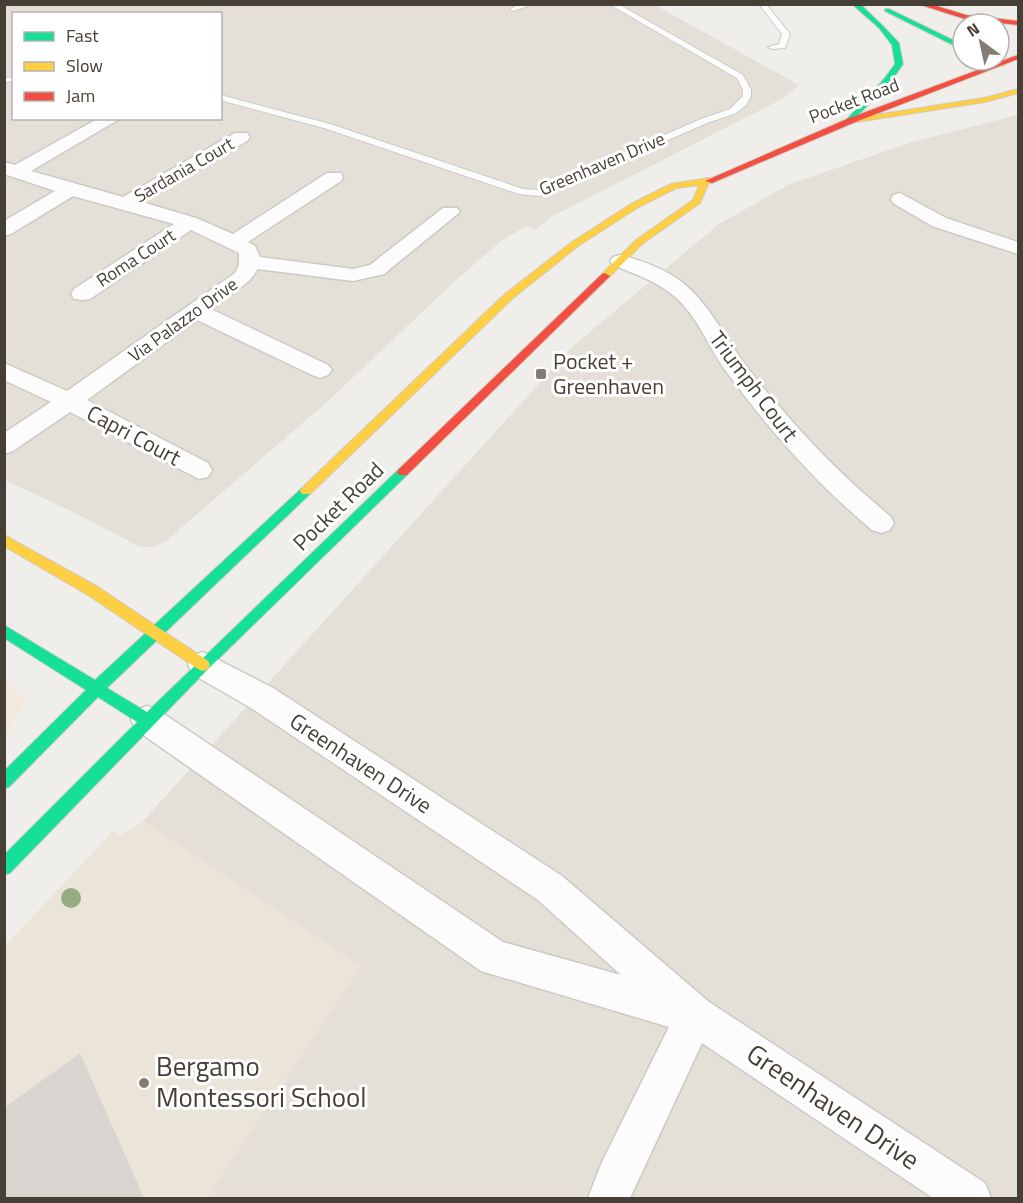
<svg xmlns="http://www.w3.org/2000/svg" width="1023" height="1203" font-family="'Titillium Web',sans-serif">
<rect width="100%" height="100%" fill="#f0eeea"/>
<path fill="#e4e0d7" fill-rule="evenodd" d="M5,5H655L799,85L784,98L551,217L536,230L526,226L500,242L455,281L326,403L167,540L155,547H140L79,515L5,480ZM14,14H220V118H14Z
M1018,115V1198H207L361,967L143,821L573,346L719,224L790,184L912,142Z"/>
<path fill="#f3e9dd" d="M4,678L26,699L5,737H4Z"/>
<path fill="#ebe5d9" d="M143,821L361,967L207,1198H5L4,947L113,831L120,836Z"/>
<path fill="#d8d5d1" d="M80,1053L144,1198H4V1108Z"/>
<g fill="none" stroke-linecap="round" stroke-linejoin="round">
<defs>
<path id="lane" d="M521,4H533L513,11L510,9Z
M609,4H618L743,75L751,90V96L746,105L736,113L707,123L540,196L519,194L324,128L220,100V95L330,124L523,189L539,190L701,119L730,109L743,96V90L737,78Z
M759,4H766L790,34L785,48L772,49L768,47L779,44L782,34Z
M14,77V81L4,82V78Z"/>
<path id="street" d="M99,118H121L31,171L123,197L235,133H247L250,137L247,141L142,202L196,218L233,234L327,173H341L343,177L341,181L248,242L255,246L260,257L353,269L370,265L443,208H457L460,212L384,274L353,281L258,269L249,281L211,309L328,365L332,370L328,375L320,378L312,375L197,320L87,400L208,463L212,470L208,477L199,479L70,412L13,451L4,454V433L51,402L4,380V363L67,391L235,273L239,265V253L191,230L90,299L82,300L74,299L71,294L74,289L174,224L73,196L11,234L4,236V221L55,191L4,174V162L15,165Z
M900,193L946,218L1018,242V254L932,226L893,203L891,199L893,195Z
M620,255C687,272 700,296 735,350C746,368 760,384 774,400C809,443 848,481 890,516L894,523L890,530L881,533L872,530C816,483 769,430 726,371C708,347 698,316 674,296C657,281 634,274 613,265L610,261L613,257Z
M203,652L273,688L562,876L709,1002L985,1183L991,1198H933L702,1043L630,1198H588L602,1162L669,1027L481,971L136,730L131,720L136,710L147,706L158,710L503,942L621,975L538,900L251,708L192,674L188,665L192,656Z"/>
<path id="fast" d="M852,4H860L883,26L899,43L903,64L890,83L850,123L846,121L847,119L884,79L895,64L892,45L879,28Z
M885,9H889L963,45V50L885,11Z
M403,468L407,469L409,472L407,475L208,669L10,873L4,875V855L137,722L98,697L9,787L4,789V771L86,690L4,638V625L95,680L302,488H310L312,491L310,494L107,688L147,712L399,469Z"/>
<path id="slow" d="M989,60H999L1006,64L1002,66Z
M1018,89V93L985,102L850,123L846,121L850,119L984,98Z
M709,178L713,181L708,184L700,203L642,244L608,278L600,276L636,240L693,200L699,185L676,188L637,208L578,246L513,298L310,494H302L300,491L302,488L505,294L572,242L631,204L671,184Z
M4,535L98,587L208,661L210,665L208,669L203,671L198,669L88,595L4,546Z"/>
<path id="jam" d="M918,4H930L966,15L1018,21V25L965,19Z
M1018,55V59L853,123L712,183L705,181L847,119Z
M605,273L610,276L608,278L407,475H399L397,472L399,469L602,274Z"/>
</defs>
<use href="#lane" stroke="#cccac6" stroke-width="2"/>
<use href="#street" stroke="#cccac6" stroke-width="3"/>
<use href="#fast" stroke="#cfcbc1" stroke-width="2"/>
<use href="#slow" stroke="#cfcbc1" stroke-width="2"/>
<use href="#jam" stroke="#cfcbc1" stroke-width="2"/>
<use href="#lane" fill="#fdfcfc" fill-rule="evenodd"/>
<use href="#street" fill="#fdfcfc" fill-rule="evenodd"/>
<use href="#fast" fill="#16e098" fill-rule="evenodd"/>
<use href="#slow" fill="#ffcf43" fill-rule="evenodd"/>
<use href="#jam" fill="#f24e42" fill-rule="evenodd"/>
</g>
<circle fill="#95ad81" cx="71" cy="898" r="10"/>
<g fill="#827c75" stroke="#fff" stroke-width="2">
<rect x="535" y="368" width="12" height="12" rx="3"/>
<circle cx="144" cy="1083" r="6"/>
</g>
<g text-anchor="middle" stroke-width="6" stroke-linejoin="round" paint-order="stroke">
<g font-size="18" fill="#463f36" stroke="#fff">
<text transform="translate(854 101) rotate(-21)" y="6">Pocket Road</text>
<text transform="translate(602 164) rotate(-23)" y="6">Greenhaven Drive</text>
<text transform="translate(184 170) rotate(-30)" y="6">Sardania Court</text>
<text transform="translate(136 258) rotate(-33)" y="6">Roma Court</text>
<text transform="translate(183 320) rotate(-36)" y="6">Via Palazzo Drive</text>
</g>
<g font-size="22" fill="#463f36" stroke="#fff" text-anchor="start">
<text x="553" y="369">Pocket +<tspan x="553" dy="25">Greenhaven</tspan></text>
</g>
<g font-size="22" fill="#463f36" stroke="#fff">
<text transform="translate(754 386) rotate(53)" y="8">Triumph Court</text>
<text transform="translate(134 435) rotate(28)" y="8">Capri Court</text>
<text transform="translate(338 506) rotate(-44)" y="8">Pocket Road</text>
<text transform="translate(361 763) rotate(33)" y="8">Greenhaven Drive</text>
</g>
<g font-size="27" fill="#463f36" stroke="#fff" text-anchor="start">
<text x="156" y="1076">Bergamo<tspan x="156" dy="31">Montessori School</tspan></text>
</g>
<g font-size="27" fill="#463f36" stroke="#fff">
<text transform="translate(833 1107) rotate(34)" y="9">Greenhaven Drive</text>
</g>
</g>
<rect width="1023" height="1203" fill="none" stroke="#463f36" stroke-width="12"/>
<rect x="12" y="12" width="210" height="108" fill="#ffffff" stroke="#b5b2af" stroke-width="1.5"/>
<rect x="24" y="32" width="30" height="9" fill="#16e098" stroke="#b5b2af" stroke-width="1.5"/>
<text x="66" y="42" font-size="18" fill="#463f36">Fast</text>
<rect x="24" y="62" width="30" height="9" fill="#ffcf43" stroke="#b5b2af" stroke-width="1.5"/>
<text x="66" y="72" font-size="18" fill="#463f36">Slow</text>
<rect x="24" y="92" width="30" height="9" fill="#f24e42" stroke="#b5b2af" stroke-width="1.5"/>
<text x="66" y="102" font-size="18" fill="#463f36">Jam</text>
<g transform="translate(981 42) rotate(327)"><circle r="28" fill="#ffffff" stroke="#b5b2af" stroke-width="1.5"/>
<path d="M0-4.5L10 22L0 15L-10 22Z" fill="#827c75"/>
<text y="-9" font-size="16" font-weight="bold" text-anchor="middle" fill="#463f36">N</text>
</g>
</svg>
